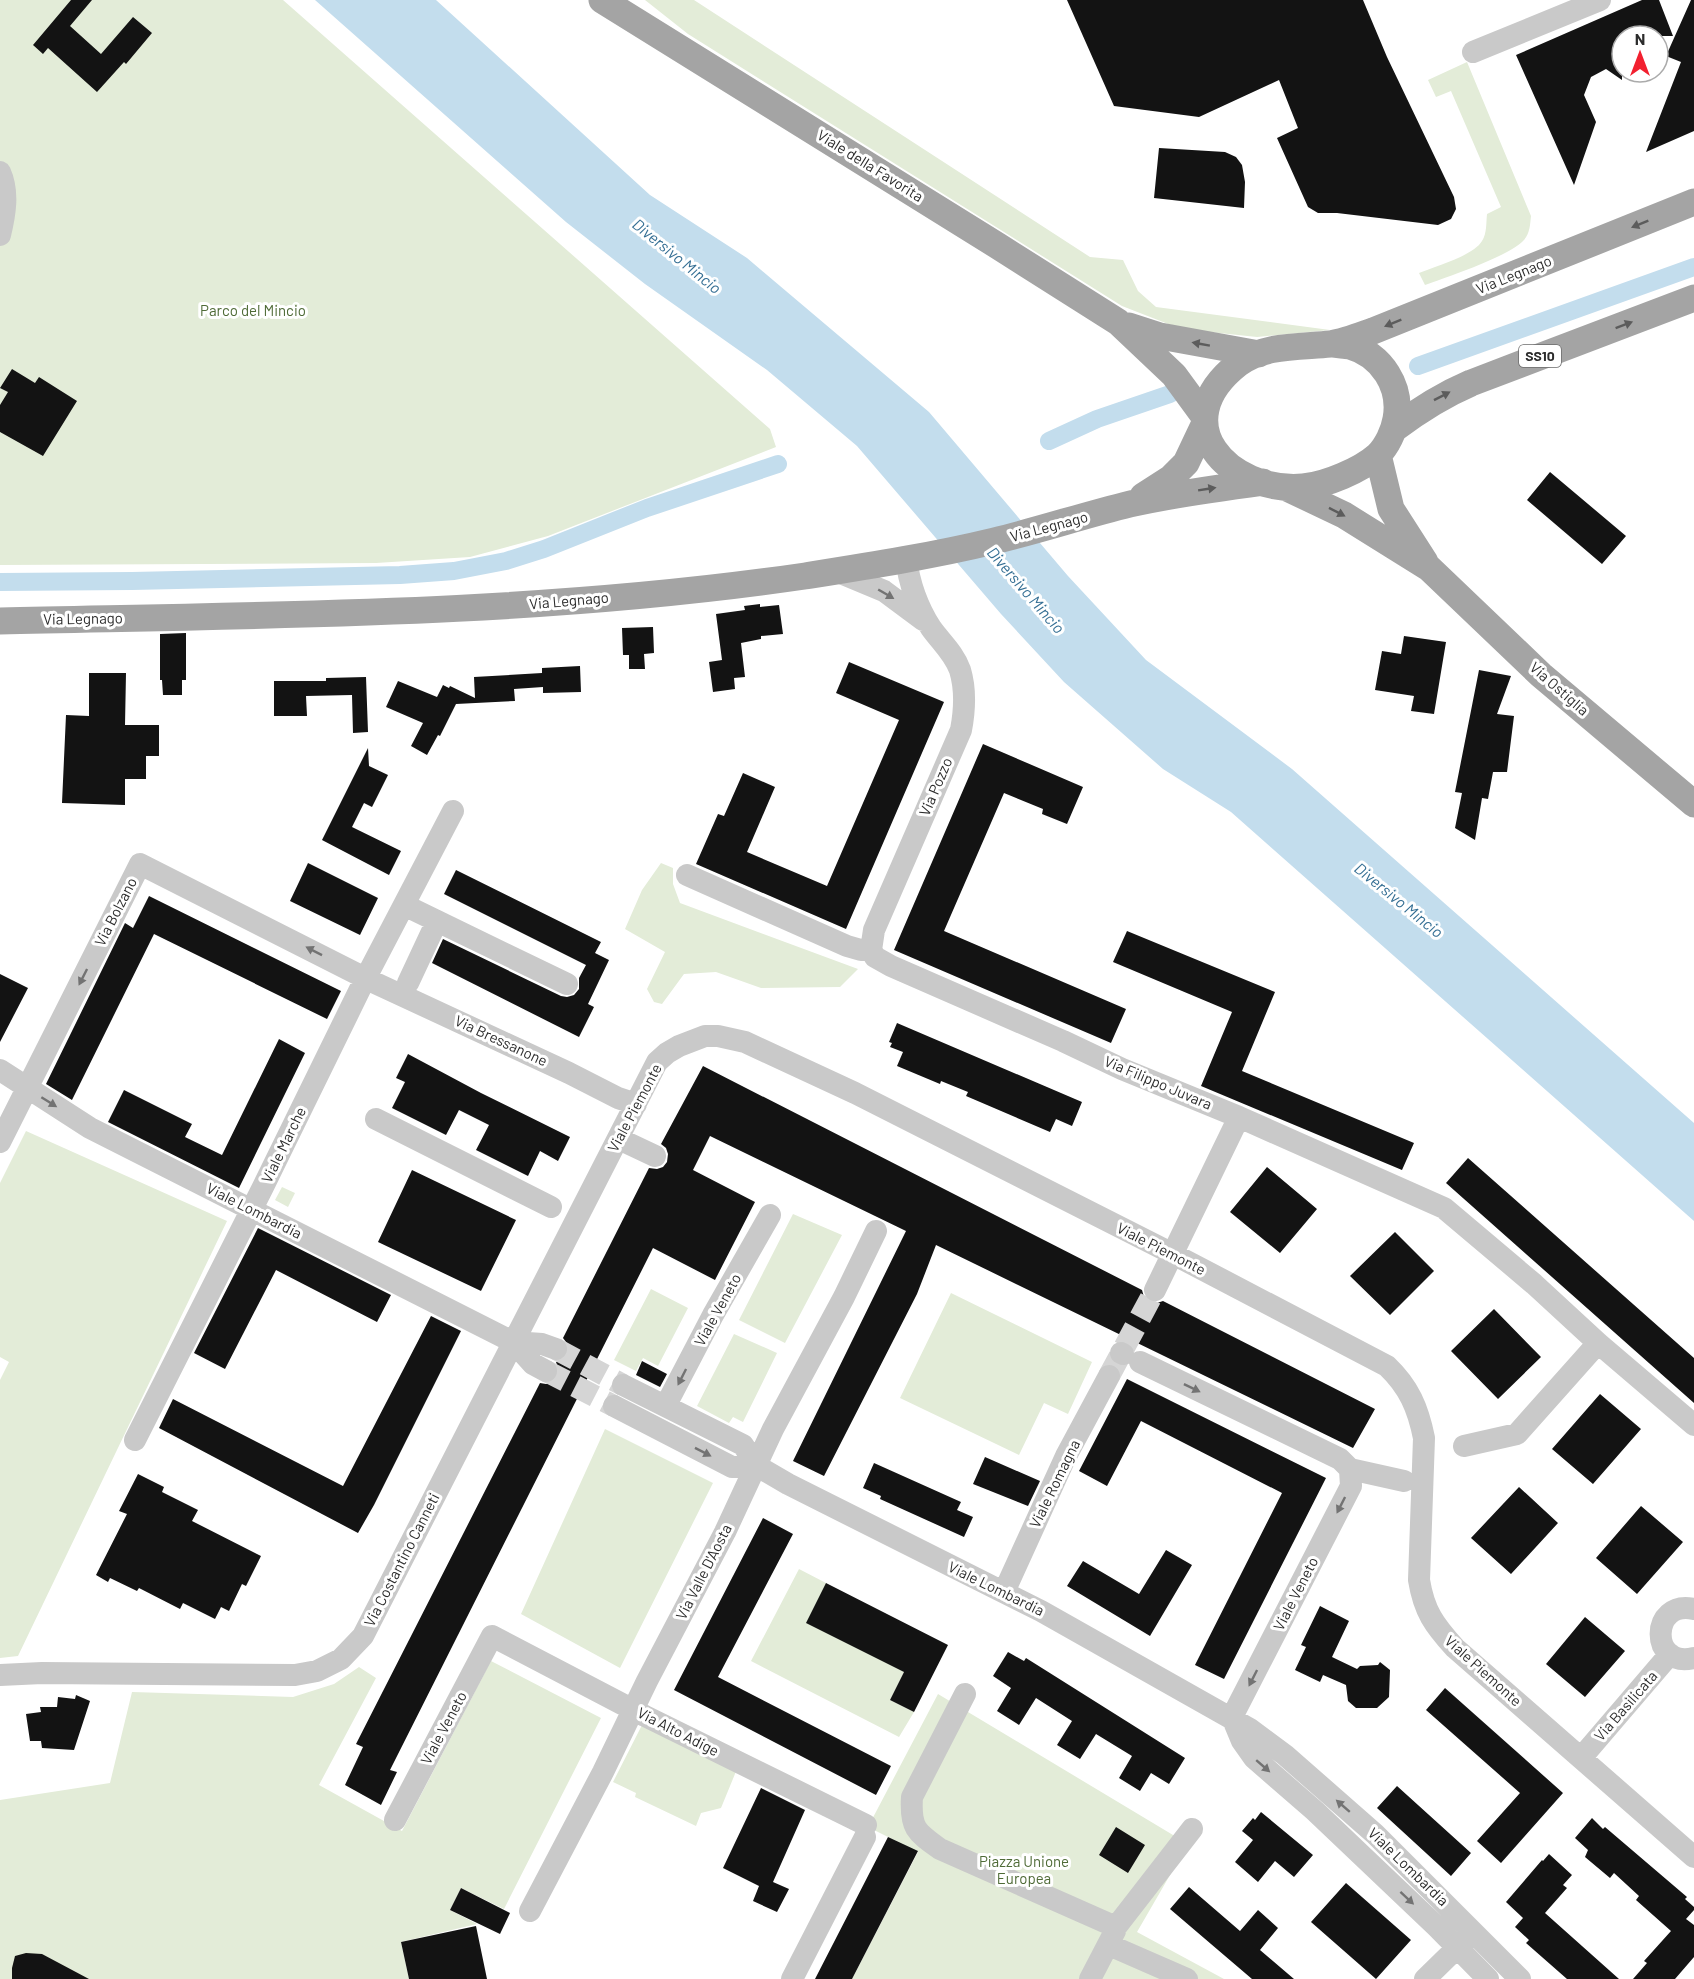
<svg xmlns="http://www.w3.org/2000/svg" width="1694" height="1979" font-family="Barlow,sans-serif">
<rect width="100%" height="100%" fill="#fff"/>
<path fill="#e3ecd8" d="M0,0H283L770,429L776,447L548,536L470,557L376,563L0,565Z
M645,0H694L1090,257L1123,260L1138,291L1156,307L1330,330L1257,337L1181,329L1122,306L688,34Z
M1467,62L1531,216C1530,225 1530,235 1522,242C1504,258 1450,276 1425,285L1419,273C1436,266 1473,256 1482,241C1487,233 1486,223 1487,214L1501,207L1451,91L1436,97L1428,80Z
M661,863L673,868V884L680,903L858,969L840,987L761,988L716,972L684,974L662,1004L654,1002L647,989L665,952L625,929L642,890Z
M26,1131L227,1221L18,1656L0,1658V1380L9,1362L0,1357V1183Z
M282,1187L295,1193L288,1207L275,1200Z
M793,1214L842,1235L785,1343L739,1320Z
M651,1289L688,1308L658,1366L643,1358L636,1371L614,1360Z
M951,1293L1092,1362L1068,1414L1044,1403L1019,1455L900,1398Z
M734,1334L777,1353L743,1422L733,1417L729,1423L697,1406Z
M605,1429L713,1483L620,1668L521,1614Z
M799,1569L826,1583L904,1672L890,1700L914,1712L899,1737L751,1661Z
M491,1661L601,1718L504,1909L461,1888L450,1910L477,1924L401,1942L409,1979H0V1800L110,1783L132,1692L293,1697L334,1684L359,1667L376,1678L319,1785L402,1831Z
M938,1694L1188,1844L1137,1932L1224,1979H852L918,1852L868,1827Z
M642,1725L737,1769L721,1808L701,1813L696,1826L635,1797L636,1793L613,1782Z"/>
<path fill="#c3dded" d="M315,0H436L650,195L747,258L929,412L1068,576L1146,660L1292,769L1694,1123V1221L1231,812L1163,769L1064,682L1001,614L857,446L767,370L645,284L566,222Z"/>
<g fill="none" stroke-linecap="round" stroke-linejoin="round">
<path stroke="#c3dded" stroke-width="18" d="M1418,366L1694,267
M1049,441L1097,419L1170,394
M0,582L132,581L400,575L454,571L506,561L544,549L647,508L778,464"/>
</g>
<path fill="#131313" d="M71,0H92L70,26L101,54L133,17L152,33L126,64L124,62L97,92L48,48L43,54L33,45Z
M1067,0H1363L1387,57L1454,197L1456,209L1451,219L1438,225L1337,213H1318L1308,207L1277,138L1298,128L1279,80L1199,117L1114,106Z
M1642,0H1659L1673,36H1622V80L1606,69L1591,77L1584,95L1596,122L1574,185L1516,55Z
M1691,0H1694V131L1646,152L1681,62L1666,56Z
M1159,148L1225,152L1236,157L1242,165L1245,182L1244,208L1154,198Z
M12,369L35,383L39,377L77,401L43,456L0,432V405L8,392L0,388Z
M1550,472L1626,536L1602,564L1527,500Z
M760,604V607L779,605L783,634L761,636V639L741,643L745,677L734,678L735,689L713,692L709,662L722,660L716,614L745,610L744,606Z
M653,627L654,653L644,654L645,669H629V655H623L622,628Z
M186,633V680H182V695H163L162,680H160V634Z
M1404,636L1446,642L1434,714L1411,711L1414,696L1375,690L1382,651L1401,654Z
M849,662L944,702L846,929L696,864L718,814L724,816L743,773L775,787L747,852L827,886L899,720L836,693Z
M580,666L581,692L543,693V687L514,689L515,701L456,704L440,736L438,735L427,755L411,746L423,723L386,707L398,681L437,697L443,685L449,688L450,686L475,698L474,677L542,673V668Z
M1479,670L1511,676L1497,714L1514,716L1507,772H1493L1488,799L1482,798L1475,840L1455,828L1462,793L1455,792Z
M89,673H126L125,725H159V756H146V779H125V805L62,803L66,715L89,716Z
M366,677L368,732L353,733L352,695L306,696L307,716H274V681H326V678Z
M983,744L1083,787L1067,824L1042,814L1043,809L1004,793L944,931L1126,1009L1111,1043L894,950Z
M368,748L369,766L388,775L372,807L364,803L352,827L401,851L389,875L322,840Z
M308,863L378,898L360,935L290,901Z
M456,870L601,942L595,953L609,960L588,1004L594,1007L579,1037L432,963L443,939L561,996L567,997L574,995L579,989V978L586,965L444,894Z
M149,896L341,991L327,1019L154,934L72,1100L46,1084L125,923L133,928Z
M1127,931L1275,992L1242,1071L1414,1143L1402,1170L1201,1086L1232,1012L1113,962Z
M0,974L28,988L0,1042Z
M897,1023L1082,1102L1072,1126L1056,1119L1050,1132L966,1096L968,1092L941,1081L940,1084L897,1066L903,1052L890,1047L892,1043L889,1042Z
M279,1039L305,1053L239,1188L108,1122L124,1090L192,1124L185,1137L222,1155Z
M408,1054L481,1093L570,1137L558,1161L540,1151L528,1176L476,1150L489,1125L459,1110L446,1135L392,1108L405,1082L396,1078Z
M703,1066L1142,1290L1144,1297L1149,1302L1157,1303L1163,1301L1375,1409L1353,1448L936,1245L917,1294L824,1476L793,1461L906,1231L710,1136L693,1170L755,1202L715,1280L653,1248L390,1770L397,1772L381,1805L345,1785L363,1747L356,1744L540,1383L546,1384L553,1383L558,1377L559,1370L556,1362L564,1360L569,1353V1346L563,1338L649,1168L657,1169L663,1167L667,1162L668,1154L666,1148L661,1144Z
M1468,1158L1694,1358V1403L1446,1183Z
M1267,1167L1317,1209L1280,1253L1230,1212Z
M412,1170L516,1220L481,1291L378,1242Z
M258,1228L391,1295L377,1322L276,1270L225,1369L194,1353Z
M1395,1232L1434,1271L1390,1315L1350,1276Z
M1494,1309L1541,1357L1498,1399L1451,1351Z
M431,1316L461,1331L374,1505L358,1533L159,1428L173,1399L343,1486Z
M642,1361L667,1374L660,1387L636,1375Z
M1127,1379L1326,1478L1224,1679L1195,1665L1282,1493L1141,1421L1107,1486L1079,1471Z
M1600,1394L1641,1429L1593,1484L1552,1449Z
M985,1457L1040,1481L1028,1506L973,1484Z
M874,1463L961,1502L957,1510L973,1517L964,1537L880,1499L881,1496L863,1488Z
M138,1474L164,1487L162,1492L198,1510L192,1521L261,1556L246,1586L242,1584L229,1611L221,1607L215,1619L183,1603L180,1609L139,1588L137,1591L110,1578L108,1582L96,1575L127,1514L119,1511Z
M1519,1487L1558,1523L1511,1574L1471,1538Z
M1641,1506L1683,1542L1637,1594L1596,1558Z
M763,1518L793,1534L718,1677L891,1766L876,1795L674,1690Z
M1166,1550L1192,1565L1150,1636L1067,1586L1083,1561L1139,1594Z
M826,1583L948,1645L914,1712L890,1700L904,1672L806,1623Z
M1320,1606L1349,1621L1332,1657L1357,1669L1360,1666L1378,1665L1380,1662L1390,1670L1389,1697L1377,1708H1356L1348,1701L1346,1685L1323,1675L1320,1682L1295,1670L1306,1647L1301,1645Z
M1585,1617L1625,1651L1585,1697L1546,1664Z
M1008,1652L1024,1661L1026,1658L1185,1758L1169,1784L1151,1773L1140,1791L1119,1778L1132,1756L1096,1734L1080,1759L1057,1745L1072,1721L1036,1698L1019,1725L997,1711L1011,1688L993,1676Z
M1445,1688L1563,1793L1501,1863L1477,1841L1520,1793L1426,1710Z
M76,1695L90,1701L74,1750L42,1748L41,1741H30L26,1714L41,1712L40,1707H57L58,1697L75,1699Z
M1397,1786L1471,1853L1451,1876L1377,1808Z
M761,1788L805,1810L773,1882L789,1889L777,1912L753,1901L759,1886L723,1868Z
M1261,1812L1313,1855L1294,1877L1275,1861L1258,1882L1235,1862L1253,1840L1242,1831L1253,1818L1255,1820Z
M1592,1818L1603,1829L1605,1827L1687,1897L1685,1899L1694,1907V1910L1686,1919L1694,1925V1957L1675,1979H1633L1647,1963L1644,1961L1671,1931L1636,1900L1639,1896L1614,1873L1610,1878L1585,1857L1588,1850L1575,1838Z
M1116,1827L1145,1845L1128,1873L1099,1855Z
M888,1837L918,1851L852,1979H815Z
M1549,1854L1572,1875L1563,1885L1567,1888L1545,1913L1619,1979H1567L1526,1943L1529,1940L1515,1927L1523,1918L1506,1902L1542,1860L1543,1861Z
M1346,1883L1411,1940L1376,1979L1311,1922Z
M1189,1887L1240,1931L1258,1910L1278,1928L1260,1950L1294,1979H1252L1170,1909Z
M461,1888L510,1913L500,1934L450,1910Z
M476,1926L487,1979H409L401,1942Z
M26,1953L42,1954L89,1979H12V1968L15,1956Z"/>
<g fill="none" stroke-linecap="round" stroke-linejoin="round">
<path stroke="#d5d5d5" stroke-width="22" stroke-dasharray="22 11" stroke-linecap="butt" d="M556,1349L623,1385
M546,1371L614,1406
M1109,1376L1155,1290"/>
<path stroke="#c9c9c9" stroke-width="22" d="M1473,52L1600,0
M0,172C9,192 5,214 0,235
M836,571L884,591L923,620
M687,875L847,946L861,950H871
M404,905L567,984
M871,950L875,957L891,966L1063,1041L1122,1069L1239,1117L1444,1208L1534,1284L1598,1343L1694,1425
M871,950L874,930L961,730C965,709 966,690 960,670C954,653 941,642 931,628C917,606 909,583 906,558
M408,983L437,921
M0,1070L90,1128L513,1342L533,1364L546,1371
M376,1119L551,1207
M619,1139L655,1156
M0,1142L140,864L373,982L569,1073L618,1098L636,1104
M1155,1290L1239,1117
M513,1342L542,1344L556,1349
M1121,1353L1123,1354
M1140,1362L1340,1459L1350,1469L1351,1486L1232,1717
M623,1385L743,1445L757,1466L788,1484L1041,1611L1250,1729L1285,1755L1375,1834L1520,1979
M666,1405L713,1315L770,1215
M614,1406L732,1467L757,1466
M135,1440L263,1187L362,985L453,811
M1464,1446L1517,1434L1598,1343
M1350,1469L1404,1481
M1004,1592L1066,1456L1109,1376
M1694,1609C1650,1599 1649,1669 1694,1658
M0,1675L42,1673L295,1675L317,1671L341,1659L363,1636C461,1445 558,1253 657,1062L667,1053L679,1046L705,1036H718L745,1042L855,1093L1173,1254L1387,1366C1409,1387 1418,1408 1424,1438L1419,1580C1424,1611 1434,1625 1455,1648L1694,1857
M965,1694L912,1797C910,1828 916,1832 940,1849L1116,1927L1192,1829
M1232,1717L1242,1741L1254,1758L1315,1811L1437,1927L1488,1979
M1581,1758L1670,1654
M395,1820L492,1636L645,1716L866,1825
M530,1911L603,1772L647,1681L725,1532L773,1429L844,1297L876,1231
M1109,1945L1187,1979
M792,1979L865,1837
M1090,1979L1115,1931
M1425,1979L1468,1937"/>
<path stroke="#a4a4a4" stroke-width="27" d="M602,0L998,246L1118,322L1174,375L1204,416
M1129,326L1160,336L1259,354
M1332,344C1338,345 1345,345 1350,346C1382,355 1402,387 1396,419C1394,431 1387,446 1378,455C1361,470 1326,485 1303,487C1228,493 1163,423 1238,364C1262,345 1300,347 1330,344C1344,342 1359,336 1373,331L1694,202
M1394,429C1419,410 1443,395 1471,383L1694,298
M1378,455L1391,509L1425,562
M1285,487L1344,515L1429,568L1541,675L1694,804
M1143,496L1171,478L1186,463L1204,425
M0,621C269,615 539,615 805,576C868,566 932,556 994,541C1040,530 1085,515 1130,504C1174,494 1218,488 1263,482"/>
</g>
<defs><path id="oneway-solid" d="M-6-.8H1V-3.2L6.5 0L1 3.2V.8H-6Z" transform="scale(1.5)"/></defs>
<g fill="#5c5c5c">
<use href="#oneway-solid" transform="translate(1640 224) rotate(158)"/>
<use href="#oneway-solid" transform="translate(1393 323) rotate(158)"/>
<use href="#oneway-solid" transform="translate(1624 325) rotate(-21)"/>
<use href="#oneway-solid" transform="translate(1201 344) rotate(-170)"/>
<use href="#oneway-solid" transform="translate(1442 396) rotate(-27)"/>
<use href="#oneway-solid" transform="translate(1207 489) rotate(-9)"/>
<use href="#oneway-solid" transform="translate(1337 512) rotate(27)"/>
</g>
<g fill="#737373">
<use href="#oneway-solid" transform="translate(886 594) rotate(30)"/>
<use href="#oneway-solid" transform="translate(314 951) rotate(-153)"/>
<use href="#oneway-solid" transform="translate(83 977) rotate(117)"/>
<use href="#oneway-solid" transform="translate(49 1102) rotate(32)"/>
<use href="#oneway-solid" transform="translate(682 1377) rotate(117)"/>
<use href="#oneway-solid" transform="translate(1192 1388) rotate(26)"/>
<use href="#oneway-solid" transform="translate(703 1452) rotate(27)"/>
<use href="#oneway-solid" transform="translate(1341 1505) rotate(117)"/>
<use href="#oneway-solid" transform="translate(1253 1678) rotate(117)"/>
<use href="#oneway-solid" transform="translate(1263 1766) rotate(41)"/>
<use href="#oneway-solid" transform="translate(1343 1806) rotate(-139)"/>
<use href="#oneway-solid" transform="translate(1407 1898) rotate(43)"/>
</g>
<g text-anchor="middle" stroke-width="6" stroke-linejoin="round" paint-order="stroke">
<rect fill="#fff" stroke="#6b6b6b" stroke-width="1.5" x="1519" y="345" width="42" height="22" rx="4.5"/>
<g font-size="14" font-weight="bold" fill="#2c2c2c">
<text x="1540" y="361">SS10</text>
</g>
<g font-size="15" fill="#2c2c2c" stroke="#fff">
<text transform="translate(870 166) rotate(32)" y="5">Viale della Favorita</text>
<text transform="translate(1514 275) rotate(-22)" y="5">Via Legnago</text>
<text transform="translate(1049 527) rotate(-15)" y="5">Via Legnago</text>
<text transform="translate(569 601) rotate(-5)" y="5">Via Legnago</text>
<text transform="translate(83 619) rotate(-1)" y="5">Via Legnago</text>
<text transform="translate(1559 689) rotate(41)" y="5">Via Ostiglia</text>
<text transform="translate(936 787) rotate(-67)" y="5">Via Pozzo</text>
<text transform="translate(116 912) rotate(-63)" y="5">Via Bolzano</text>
<text transform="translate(501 1041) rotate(25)" y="5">Via Bressanone</text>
<text transform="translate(1158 1083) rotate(23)" y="5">Via Filippo Juvara</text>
<text transform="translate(635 1108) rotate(-62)" y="5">Viale Piemonte</text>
<text transform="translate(284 1145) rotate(-64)" y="5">Viale Marche</text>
<text transform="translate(254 1211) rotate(27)" y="5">Viale Lombardia</text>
<text transform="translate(1161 1249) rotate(27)" y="5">Viale Piemonte</text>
<text transform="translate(718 1310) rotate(-61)" y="5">Viale Veneto</text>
<text transform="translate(1055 1484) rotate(-64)" y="5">Viale Romagna</text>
<text transform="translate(402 1560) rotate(-63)" y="5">Via Costantino Canneti</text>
<text transform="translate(704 1572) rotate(-63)" y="5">Via Valle D'Aosta</text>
<text transform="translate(996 1589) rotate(26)" y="5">Viale Lombardia</text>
<text transform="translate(1296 1594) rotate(-63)" y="5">Viale Veneto</text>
<text transform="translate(1483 1671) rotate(42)" y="5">Viale Piemonte</text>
<text transform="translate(1626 1706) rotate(-49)" y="5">Via Basilicata</text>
<text transform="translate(444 1728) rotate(-62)" y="5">Viale Veneto</text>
<text transform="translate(678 1732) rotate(27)" y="5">Via Alto Adige</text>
<text transform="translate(1408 1867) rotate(44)" y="5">Viale Lombardia</text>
</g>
<g font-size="15" fill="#4f6b37" stroke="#fff">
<text x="253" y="316">Parco del Mincio</text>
<text x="1024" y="1867">Piazza Unione<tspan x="1024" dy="17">Europea</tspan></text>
</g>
<g font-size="16" font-style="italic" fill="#356f94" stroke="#fff">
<text transform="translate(677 256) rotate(39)" y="6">Diversivo Mincio</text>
<text transform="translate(1026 590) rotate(49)" y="6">Diversivo Mincio</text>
<text transform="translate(1399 900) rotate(39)" y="6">Diversivo Mincio</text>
</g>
</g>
<g transform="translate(1640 54)"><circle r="28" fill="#ffffff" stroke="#ababab" stroke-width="1.5"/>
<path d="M0-4.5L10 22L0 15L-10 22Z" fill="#f2202f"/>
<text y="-9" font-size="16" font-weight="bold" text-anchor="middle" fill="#2c2c2c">N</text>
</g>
</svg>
